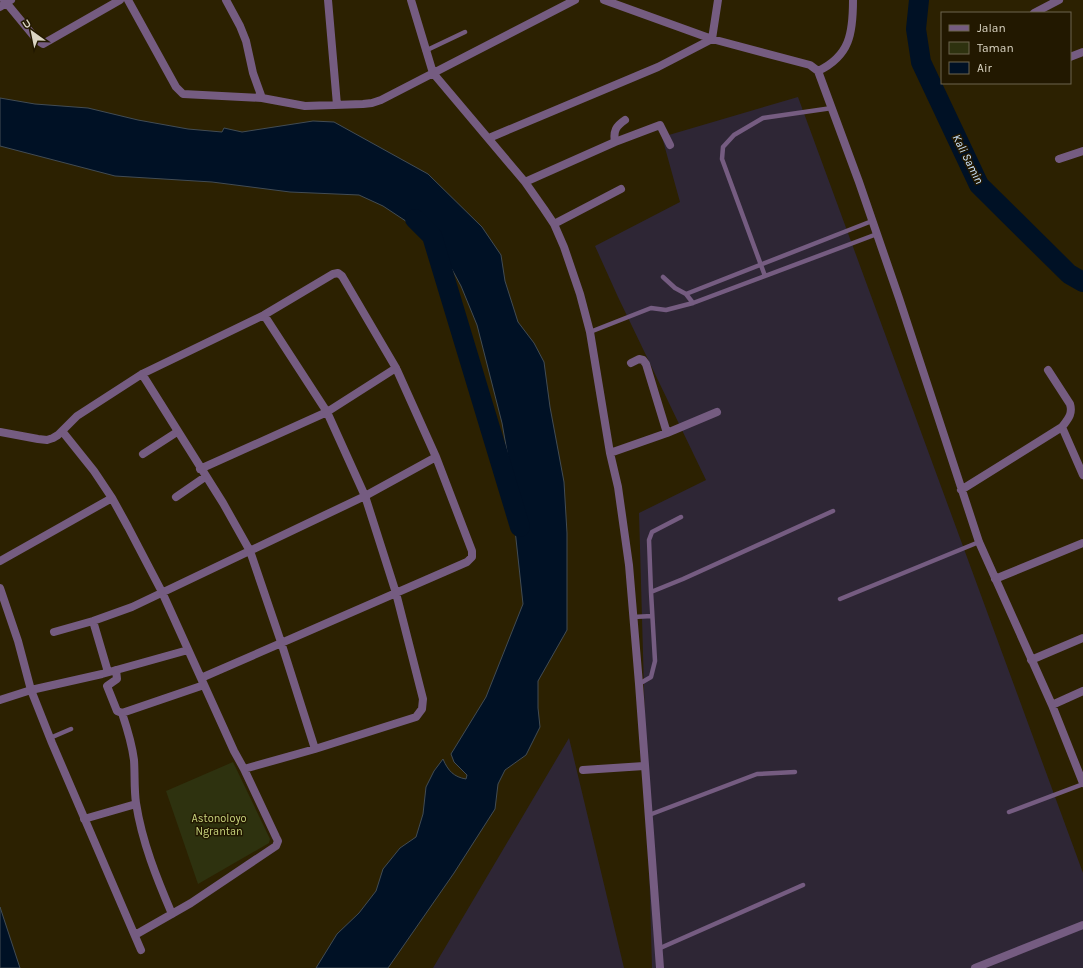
<svg xmlns="http://www.w3.org/2000/svg" width="1083" height="968" font-family="Karla,sans-serif">
<rect width="100%" height="100%" fill="#2c2101"/>
<path fill="#2e2635" d="M798,97L1083,873V968H652L639,513L706,480L618,297L595,246L680,202L662,137Z
M569,738L624,968H433Z"/>
<path fill="#2e320f" d="M233,762L270,839L269,843L198,884L166,791Z"/>
<path fill="#001125" stroke="#424c54" d="M0,98L35,104L88,108L138,120L188,129L222,132L224,128L242,132L313,121L334,122L428,174L482,227L501,255L505,281L518,322L534,343L544,362L550,407L564,482L567,533V630L538,681V708L540,727L526,755L505,770L498,784L495,809L454,873L388,968H316L337,934L359,913L376,891L383,869L400,848L416,837L423,814L426,787L434,771L443,759C448,771 454,777 466,779L467,775L454,762L451,754L486,697L523,604L516,539L509,463L502,423L489,372L477,325L461,286L448,262L433,239L383,206L359,195L290,192L212,182L115,176L0,146Z
M0,907L20,968H0Z"/>
<g fill="none" stroke-linecap="round" stroke-linejoin="round">
<path stroke="#001125" stroke-width="20" d="M919,0L916,29L921,62L979,185L1069,274L1083,282
M415,219L432,236L520,527"/>
<path stroke="#755c81" stroke-width="4.5" d="M425,51L465,32
M765,276L722,159L723,147L734,135L763,118L832,108
M663,277L675,288L686,294L693,303
M686,294L872,221
M590,332L651,308L666,310L693,303L877,234
M681,517L652,532L649,540L651,592L683,579L833,511
M840,599L979,542
M633,617L652,616
M639,684L651,677L655,661L651,592
M50,738L71,729
M1009,812L1083,784
M649,815L757,774L795,772
M658,949L803,885"/>
<path stroke="#755c81" stroke-width="8" d="M4,0L37,40L43,44L120,0
M128,0L176,87L183,94L262,98L305,106L363,104L372,103L381,100L575,0
M226,0L240,26L246,41L253,73L262,98
M328,0L337,105
M411,0L433,73L525,182L544,209L554,224L564,247L580,294L590,332L610,453L618,487L629,565L639,684L660,968
M604,0L712,39L810,65L818,71L859,182L899,298L979,542L1052,705L1083,783
M0,7L11,0
M1034,13L1059,0
M1070,57L1083,52
M818,71C850,56 853,33 853,0
M489,138L658,67L712,39L718,0
M615,142L660,125L670,145
M1059,159L1083,151
M525,182L615,142C613,131 616,126 625,120
M554,224L621,189
M631,363L639,359L643,360L646,364L667,433
M142,374L223,503L250,551L281,642L315,749
M1062,427L1083,475
M62,431L94,471L112,498L128,527L162,592L234,751L244,769L315,749L416,717L422,709L423,699L396,593L365,496L327,412L264,315
M0,432L38,439L47,440L53,438L58,435L77,416L142,374L264,315L333,274L338,273L342,276L396,368L436,457L472,551V557L467,562L201,678
M610,453L667,433L717,412
M143,454L177,432
M200,469L327,412L396,368
M961,490L1062,427C1068,419 1073,414 1070,404L1048,370
M176,497L205,477
M0,561L112,498
M995,579L1083,543
M0,588L18,641L31,690L52,743L141,950
M93,621L108,672
M54,632L93,621L132,607L365,496L436,457
M1031,660L1083,638
M116,670L117,679L107,686L117,711L122,713L204,685
M0,700L31,690L102,674L188,650
M1052,705L1083,691
M122,713C127,728 132,744 134,760C135,775 134,789 136,803C142,842 157,879 172,914
M583,770L644,766
M84,819L136,804
M135,935L191,903L276,846L278,841L276,837L244,769
M975,968L1083,925"/>
</g>
<g text-anchor="middle" stroke-width="3" stroke-linejoin="round" paint-order="stroke">
<g font-size="11" fill="#c8d47d" stroke="#221800">
<text x="219" y="822">Astonoloyo<tspan x="219" dy="13">Ngrantan</tspan></text>
</g>
<g font-size="12" font-style="italic" fill="#cae3fd" stroke="#221800">
<text transform="translate(968 159) rotate(63)" y="4">Kali Samin</text>
</g>
</g>
<rect x="941" y="12" width="130" height="72" fill="#221800" stroke="#6c644e"/>
<rect x="949" y="25" width="20" height="6" fill="#755c81" stroke="#6c644e"/>
<text x="977" y="32" font-size="12" fill="#dbd5c3">Jalan</text>
<rect x="949" y="42" width="20" height="12" fill="#2e320f" stroke="#6c644e"/>
<text x="977" y="52" font-size="12" fill="#dbd5c3">Taman</text>
<rect x="949" y="62" width="20" height="12" fill="#001125" stroke="#6c644e"/>
<text x="977" y="72" font-size="12" fill="#dbd5c3">Air</text>
<g transform="translate(32 32) rotate(327)" stroke="#221800" stroke-width="3" paint-order="stroke">
<path d="M0-3L7 15L0 10L-7 15Z" fill="#dbd5c3"/>
<text y="-6" font-size="11" font-weight="bold" text-anchor="middle" fill="#dbd5c3">U</text>
</g>
</svg>
